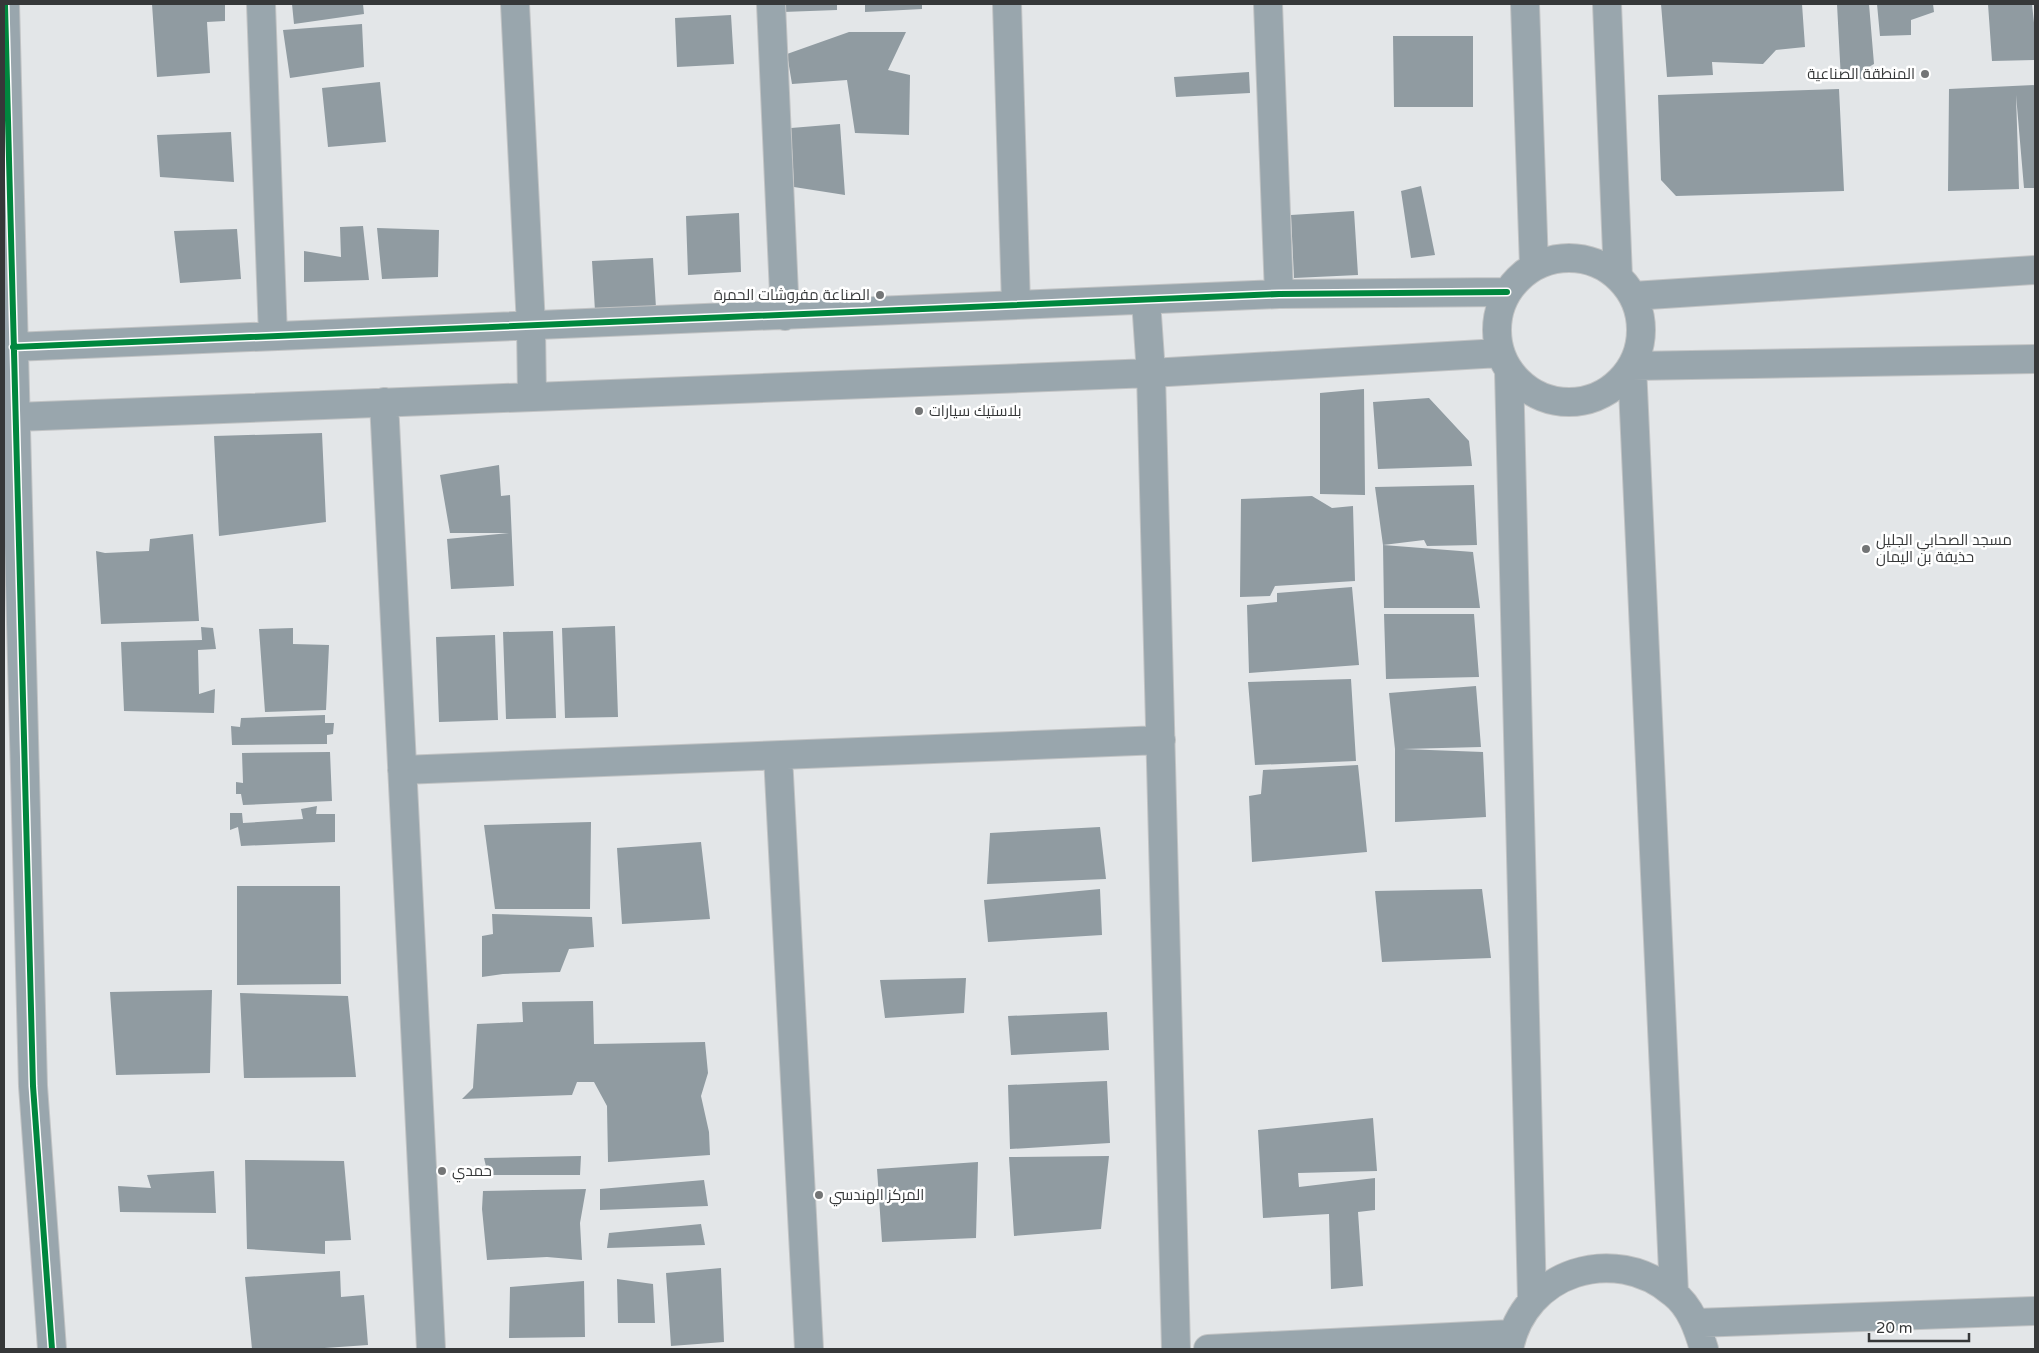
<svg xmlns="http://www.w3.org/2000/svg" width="2039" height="1353" font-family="'Varela Round',Cairo,sans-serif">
<rect width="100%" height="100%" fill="#e3e6e8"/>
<path fill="#909ba1" d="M152,4H225V21L207,22L210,73L157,77Z
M292,4H363L364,14L294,24Z
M784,4H837V10L783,12Z
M865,4H922V9L865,12Z
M1661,4H1802L1805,47L1776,50L1763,64L1712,62L1713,75L1667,77Z
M1837,4H1869L1874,64L1867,68V79L1841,80Z
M1877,4H1933L1934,12L1911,20V35L1880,36Z
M1988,4H2032L2035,32V60L1992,61Z
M731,15L734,64L677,67L675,18Z
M362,24L364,67L290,78L283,30Z
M849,32H906L888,70L910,75L909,135L855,133L847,80L792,84L787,54Z
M1393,36H1473V107H1394Z
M1249,72L1250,93L1176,97L1174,77Z
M380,82L386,142L328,147L322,88Z
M2035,85V188H2024L2016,95L2019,189L1948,191L1949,89Z
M1839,89L1844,191L1676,196L1661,180L1658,95Z
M840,124L845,195L794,187L791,128Z
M231,132L234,182L160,177L157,135Z
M1421,186L1435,255L1411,258L1401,191Z
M1354,211L1358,275L1294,278L1291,215Z
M739,213L741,272L688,275L686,216Z
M363,226L369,280L304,282V251L341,257L340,227Z
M377,228L439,230L438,277L382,279Z
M237,229L241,279L180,283L174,231Z
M653,258L656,308L595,311L592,261Z
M1364,389L1365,495L1320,494V393Z
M1429,398L1469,441L1472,466L1378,469L1373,402Z
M322,433L326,522L219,536L214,436Z
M499,465L501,496L510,495L514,586L451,589L447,539L509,533H450L440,475Z
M1474,485L1477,545L1427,546L1424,540L1383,545L1473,552L1480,608H1384L1383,545L1375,487Z
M1312,496L1332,508L1353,506L1355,581L1275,586L1270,596L1240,597L1241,499Z
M193,534L199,621L101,624L96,551L105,553L149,551L150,539Z
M1352,587L1359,665L1249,673L1247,605L1277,602V593Z
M1384,614H1474L1479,677L1386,679Z
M615,626L618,717L565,718L562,628Z
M201,627L213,628L216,649L198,650L199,694L215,689L214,713L124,711L121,642L202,640Z
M293,628V644L329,645L326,710L265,712L259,629Z
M553,631L556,718L506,719L503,632Z
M495,635L498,720L439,722L436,637Z
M1351,679L1356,761L1255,765L1248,682Z
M1476,686L1481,747L1403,749L1483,752L1486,817L1395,822V749L1389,693Z
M325,715V723H334L333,734L327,735V744L232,745L231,726L240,727L241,718Z
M330,752L332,801L243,805L241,794H236V782L243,783L242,753Z
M1358,765L1367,852L1252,862L1249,796L1261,794L1263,770Z
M317,806L316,814H335V842L241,846L238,827L230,830V813H242L243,823L303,819L301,809Z
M591,822L590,909H495L484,825Z
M1100,827L1106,879L987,884L990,833Z
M701,842L710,919L622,924L617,848Z
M237,886H340L341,984L237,985Z
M1100,889L1102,935L988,942L984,900Z
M1482,889L1491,958L1382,962L1375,891Z
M492,914L592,917L594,947L569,949L560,972L503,974L482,977V936L493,934Z
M966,978L964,1013L885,1018L880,980Z
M212,990L210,1073L116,1075L110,992Z
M240,993L348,996L356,1077L244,1078Z
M593,1001L594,1044L705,1042L708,1073L701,1096L709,1132L710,1155L608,1162L607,1106L594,1082H577L572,1095L462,1099L473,1088L477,1024L523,1022L522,1002Z
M1107,1012L1109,1050L1011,1055L1008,1016Z
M1107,1081L1110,1143L1010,1149L1008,1085Z
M1373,1118L1377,1171L1298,1173L1299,1187L1375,1178V1210L1358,1212L1363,1286L1331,1289L1329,1214L1263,1218L1258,1130Z
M581,1156L580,1175H488L484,1158Z
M1109,1156L1101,1229L1014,1236L1009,1157Z
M245,1160L344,1161L351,1240L325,1241V1254L247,1249Z
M978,1162L976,1238L882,1242L877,1169Z
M214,1171L216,1213L120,1212L118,1186L151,1188L147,1175Z
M704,1180L708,1206L600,1210V1189Z
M586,1189L580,1223L582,1260L547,1257L487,1260L482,1209L483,1191Z
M701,1224L705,1245L607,1248L609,1233Z
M721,1268L724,1342L671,1346L666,1273Z
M340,1271L341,1297L364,1295L368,1345L310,1349H252L245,1277Z
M617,1279L653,1284L655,1323H618Z
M584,1281L585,1337L509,1338L510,1287Z"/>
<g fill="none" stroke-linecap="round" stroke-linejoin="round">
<defs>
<path id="street" d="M5,4L33,1086L52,1349
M261,4L273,336
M515,4L531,326L532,396
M771,4L785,316
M1007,4L1016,305
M1268,4L1279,294
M1525,4L1534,266
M1607,4L1618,277
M1497 330a72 72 0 1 1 144 0a72 72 0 1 1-144 0Z
M1633,296L2035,270
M1146,301L1151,373L1176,1349
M13,347L1279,294L1507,292
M1509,371L1532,1300
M384,402L431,1349
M16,417L1151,373L1500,353
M778,756L809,1349
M402,770L1161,740
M1674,1293L1632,366L2035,359
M1696,1323L2035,1311
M1208,1349L1512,1334
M1509,1349C1524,1272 1614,1243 1673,1293C1691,1307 1698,1329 1704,1349"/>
</defs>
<use href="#street" stroke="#c1c3c4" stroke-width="30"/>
<use href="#street" stroke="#99a6ad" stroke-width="28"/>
<defs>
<path id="cycleway" d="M5,4L33,1086L52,1349
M13,347L1279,294L1507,292"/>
</defs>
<use href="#cycleway" stroke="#fff" stroke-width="9"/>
<use href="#cycleway" stroke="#00873e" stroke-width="6"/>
</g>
<g fill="#737576" stroke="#fff" stroke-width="2">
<circle cx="1925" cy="74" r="5"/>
<circle cx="880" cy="295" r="5"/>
<circle cx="919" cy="411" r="5"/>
<circle cx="1866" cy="549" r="5"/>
<circle cx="442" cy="1171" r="5"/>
<circle cx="819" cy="1195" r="5"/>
</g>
<g text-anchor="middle" stroke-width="5" stroke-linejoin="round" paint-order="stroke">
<g font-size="15" fill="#363839" stroke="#fff" text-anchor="start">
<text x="1915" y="79" text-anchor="end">المنطقة الصناعية</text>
<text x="870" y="300" text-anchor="end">الصناعة مفروشات الحمرة</text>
<text x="929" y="416">بلاستيك سيارات</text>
<text x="1876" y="545">مسجد الصحابي الجليل<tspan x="1876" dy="17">حذيفة بن اليمان</tspan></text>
<text x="452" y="1176">حمدي</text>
<text x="829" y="1200">المركز الهندسي</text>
</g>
</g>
<rect width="2039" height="1353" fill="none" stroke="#363839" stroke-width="10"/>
<path d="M1869 1333v8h100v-8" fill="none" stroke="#363839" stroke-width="2.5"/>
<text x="1876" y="1333" font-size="15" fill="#363839" stroke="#ffffff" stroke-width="4" paint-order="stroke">20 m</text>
</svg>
